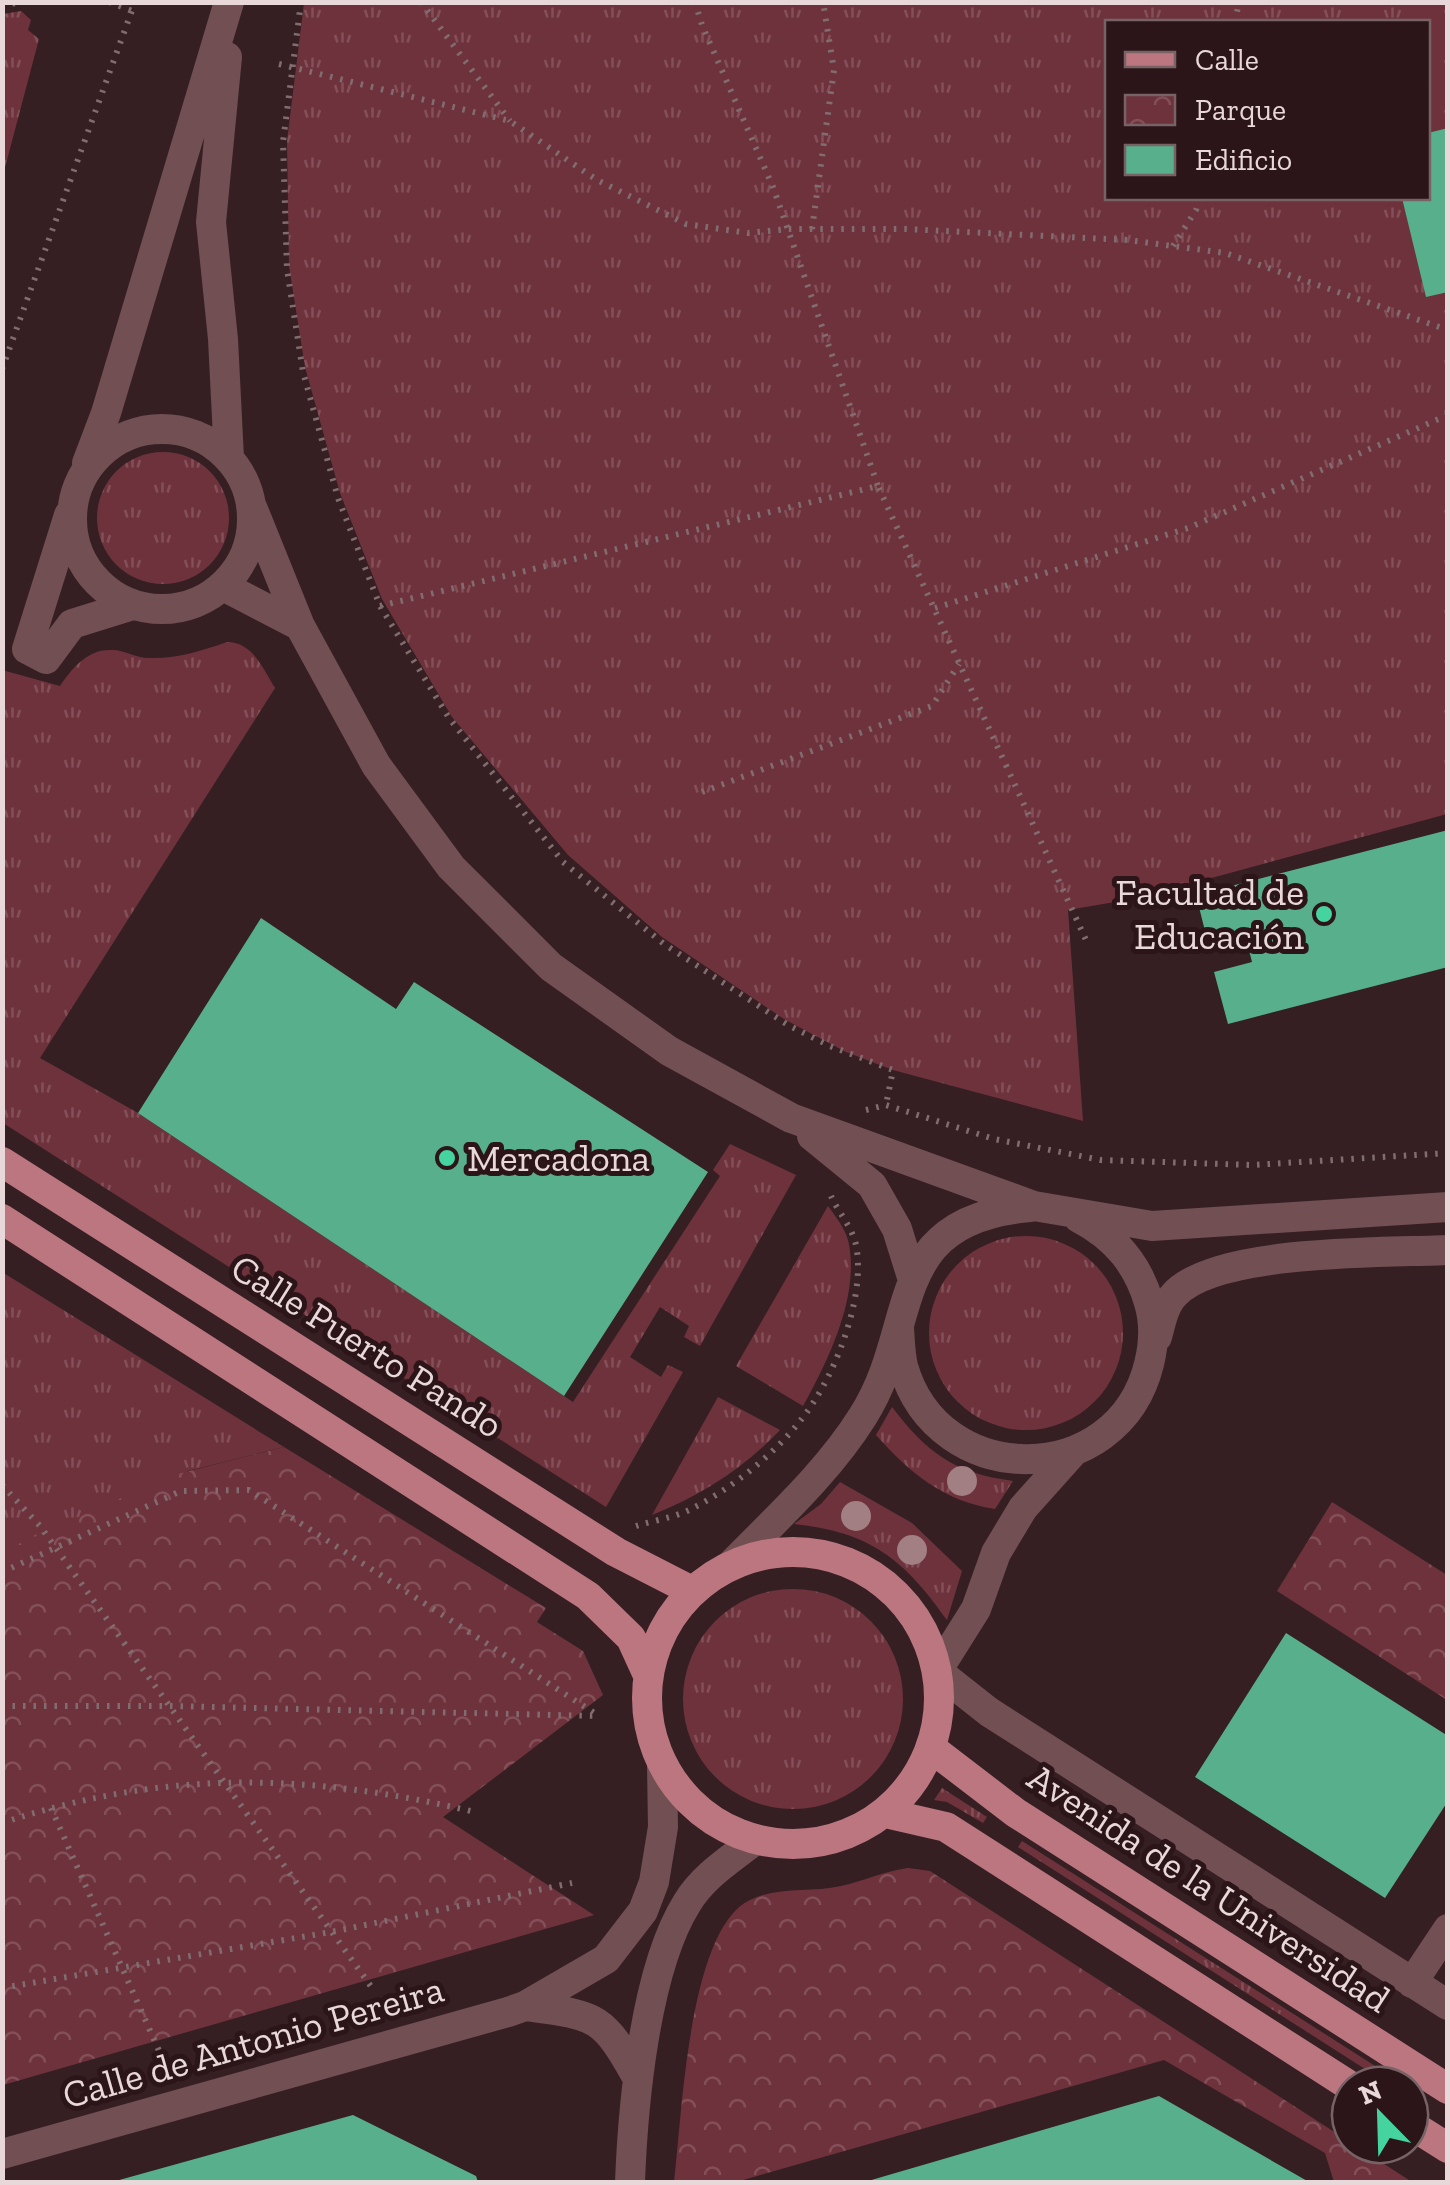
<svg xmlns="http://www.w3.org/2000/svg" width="1450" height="2185" font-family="'Zilla Slab',serif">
<defs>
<pattern id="grass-tufts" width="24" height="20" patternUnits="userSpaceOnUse" patternTransform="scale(2.5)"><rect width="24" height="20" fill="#6e323c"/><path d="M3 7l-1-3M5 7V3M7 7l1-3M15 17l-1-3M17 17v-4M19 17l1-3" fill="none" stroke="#834f58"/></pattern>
<pattern id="park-crowns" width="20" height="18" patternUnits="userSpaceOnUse" patternTransform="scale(2.5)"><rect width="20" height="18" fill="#6e323c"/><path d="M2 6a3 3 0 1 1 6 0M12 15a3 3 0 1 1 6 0" fill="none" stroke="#834f58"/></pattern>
</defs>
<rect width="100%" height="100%" fill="#351f22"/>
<path fill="url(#grass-tufts)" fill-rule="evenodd" d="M304,3H1447V814L1138,898L1068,910L1083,1121L893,1070L846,1052L784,1019L662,937L568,855L452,717L382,599L340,493L305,367L289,266L287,141ZM1108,22H1428V198H1108Z
M21,11L31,20L28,30L39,39L3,175V14Z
M97 518a66 66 0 1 1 132 0a66 66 0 1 1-132 0Z
M227,642C253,642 263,669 275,688L40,1058L138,1113L573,1402L720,1176L713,1170L730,1144L796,1175L700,1346L684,1337L689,1326L660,1307L630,1357L661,1377L668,1365L683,1372L606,1507L3,1123L2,670L60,686C72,669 86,650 110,650C123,649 135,658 149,658C177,659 201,651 227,642Z
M828,1206C836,1217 844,1227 848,1240C861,1294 828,1361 803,1406L736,1366Z
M929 1333a97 97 0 1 1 194 0a97 97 0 1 1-194 0Z
M2,1272L284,1447L188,1471L3,1553Z
M718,1397L780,1430C743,1469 702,1495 652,1515Z
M892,1407C927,1453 954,1473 1013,1481L995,1509C943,1501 910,1473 876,1435Z
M840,1482L912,1523L962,1571L947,1620C904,1559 870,1532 794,1524L821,1504Z
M683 1699a110 110 0 1 1 220 0a110 110 0 1 1-220 0Z
M942,1788L987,1817L983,1823L947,1802L934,1800Z
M1022,1841L1405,2085H1390L1018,1847Z"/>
<path fill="url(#park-crowns)" d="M284,1447L546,1608L537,1622L583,1651L603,1695L443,1817L594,1915L3,2085V1551L170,1476Z
M1332,1502L1447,1575V1700L1277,1591Z
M908,1868L930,1871L1412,2182H1334L1325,2153L1164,2060L736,2182H674C682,2118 688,1929 750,1900C779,1886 811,1893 841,1886C864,1881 884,1871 908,1868Z"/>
<path fill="#57b08b" d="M1448,128V292L1426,297L1402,198H1428V133Z
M1448,830V967L1228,1024L1214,972L1252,962L1245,934L1208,943L1196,895Z
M261,918L396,1009L414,982L708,1172L564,1396L138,1113Z
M1286,1633L1448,1736V1801L1385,1898L1195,1777Z
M1159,2096L1309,2182H868V2181Z
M353,2115L476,2176L478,2182H112Z"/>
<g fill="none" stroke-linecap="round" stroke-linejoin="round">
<path stroke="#816d6f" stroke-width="6" stroke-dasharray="2.5 8" stroke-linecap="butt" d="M109,2L132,11
M301,2L283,142L287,269L303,372L338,498L380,606L449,718L563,862L664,944L788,1025L830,1046L893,1070L886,1105
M421,2L510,121
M695,2L702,25L773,187L878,486
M2,5L23,2
M1235,22L1239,2
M279,64L510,121L597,180L686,224L748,233L788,229H905L1128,240L1225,253L1448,330
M812,229L834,70L823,2
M1173,246L1196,210L1199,198
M2,369L135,2
M380,606L878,486L1086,940
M935,608L1188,528L1448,415
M702,792L932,706L959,664
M866,1110L886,1105L994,1139L1101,1160L1252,1165L1448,1153
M2,1485L40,1526L375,1992
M636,1526C652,1521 671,1518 687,1511C727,1492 773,1456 800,1421C833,1381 864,1303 857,1251C855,1230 839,1214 831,1196
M2,1572L181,1491L249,1490L599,1716
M2,1706H169L598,1716
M51,1808L160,2053
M2,1823C166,1769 309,1773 475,1812
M829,1840L863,1838
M2,1988L331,1932L572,1883"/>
<path stroke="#714f53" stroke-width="30" d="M227,57L211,222L223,339L229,458
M72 519a90 90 0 1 1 180 0a90 90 0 1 1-180 0Z
M87,463L106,413L229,2
M252,507L300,626L376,765L451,867L551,967L669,1051L791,1118L1034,1206L1152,1226L1448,1207
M69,515L27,649L46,659L72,624L133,605
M223,586L300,626
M812,1136L872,1185L897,1229L912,1277
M899,1328C900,1340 900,1354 903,1366C938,1491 1118,1490 1149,1364C1154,1344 1155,1323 1149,1303C1138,1264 1115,1237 1079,1218
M1157,1337C1161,1322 1164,1305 1175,1294C1217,1249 1385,1253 1448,1250
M1074,1451L1023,1508L996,1553L976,1609L937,1671L989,1712L1448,2005
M731,1565C777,1518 828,1472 863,1416C921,1325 882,1220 1030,1207
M1412,1983L1448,1929
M525,2006C597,2016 602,2014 638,2079
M2,2154L508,2012L525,2006L606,1959L643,1911L654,1882L663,1827L662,1766
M630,2182C633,2104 645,1970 687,1903C703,1876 731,1859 755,1840"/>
<path stroke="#bc7680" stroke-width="30" d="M2,1162L616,1552L692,1591
M2,1219L588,1596L631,1638L647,1673
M647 1698a146 146 0 1 1 292 0a146 146 0 1 1-292 0Z
M931,1748L1016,1813L1448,2089
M885,1813L946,1827L1350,2086
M1410,2124L1448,2148"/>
</g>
<g fill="#a27f83">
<circle cx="962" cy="1481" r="15"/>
<circle cx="856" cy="1516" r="15"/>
<circle cx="912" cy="1550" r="15"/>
</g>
<g fill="#45d49f" stroke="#2b1518" stroke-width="4">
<circle cx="1324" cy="914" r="10"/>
<circle cx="447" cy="1158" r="10"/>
</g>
<g text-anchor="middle" stroke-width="10" stroke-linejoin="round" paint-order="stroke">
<g font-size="38" fill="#e8d8d9" stroke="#2b1518" text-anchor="end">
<text x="1304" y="905">Facultad de<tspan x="1304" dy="44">Educación</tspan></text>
<text x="467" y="1171" text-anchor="start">Mercadona</text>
</g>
<g font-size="38" fill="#e8d8d9" stroke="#2b1518">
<text transform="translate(367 1346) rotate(32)" y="13">Calle Puerto Pando</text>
<text transform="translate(1209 1888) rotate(33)" y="13">Avenida de la Universidad</text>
<text transform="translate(253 2042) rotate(-16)" y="13">Calle de Antonio Pereira</text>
</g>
</g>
<rect width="1450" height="2185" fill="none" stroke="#e8d8d9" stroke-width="10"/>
<rect x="1105" y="20" width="325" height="180" fill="#2b1518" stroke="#776365" stroke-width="2.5"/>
<rect x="1125" y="52" width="50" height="15" fill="#bc7680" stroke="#776365" stroke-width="2.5"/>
<text x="1195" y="70" font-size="30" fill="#e8d8d9">Calle</text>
<rect x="1125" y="95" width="50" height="30" fill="url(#park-crowns)" stroke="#776365" stroke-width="2.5"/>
<text x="1195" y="120" font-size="30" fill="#e8d8d9">Parque</text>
<rect x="1125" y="145" width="50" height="30" fill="#57b08b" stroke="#776365" stroke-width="2.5"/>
<text x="1195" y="170" font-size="30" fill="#e8d8d9">Edificio</text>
<g transform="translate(1380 2115) rotate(337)"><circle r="48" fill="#2b1518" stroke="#776365" stroke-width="2.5"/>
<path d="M0-8L18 38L0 25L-18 38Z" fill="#45d49f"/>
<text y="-15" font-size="28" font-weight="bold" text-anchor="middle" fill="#e8d8d9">N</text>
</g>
</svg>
